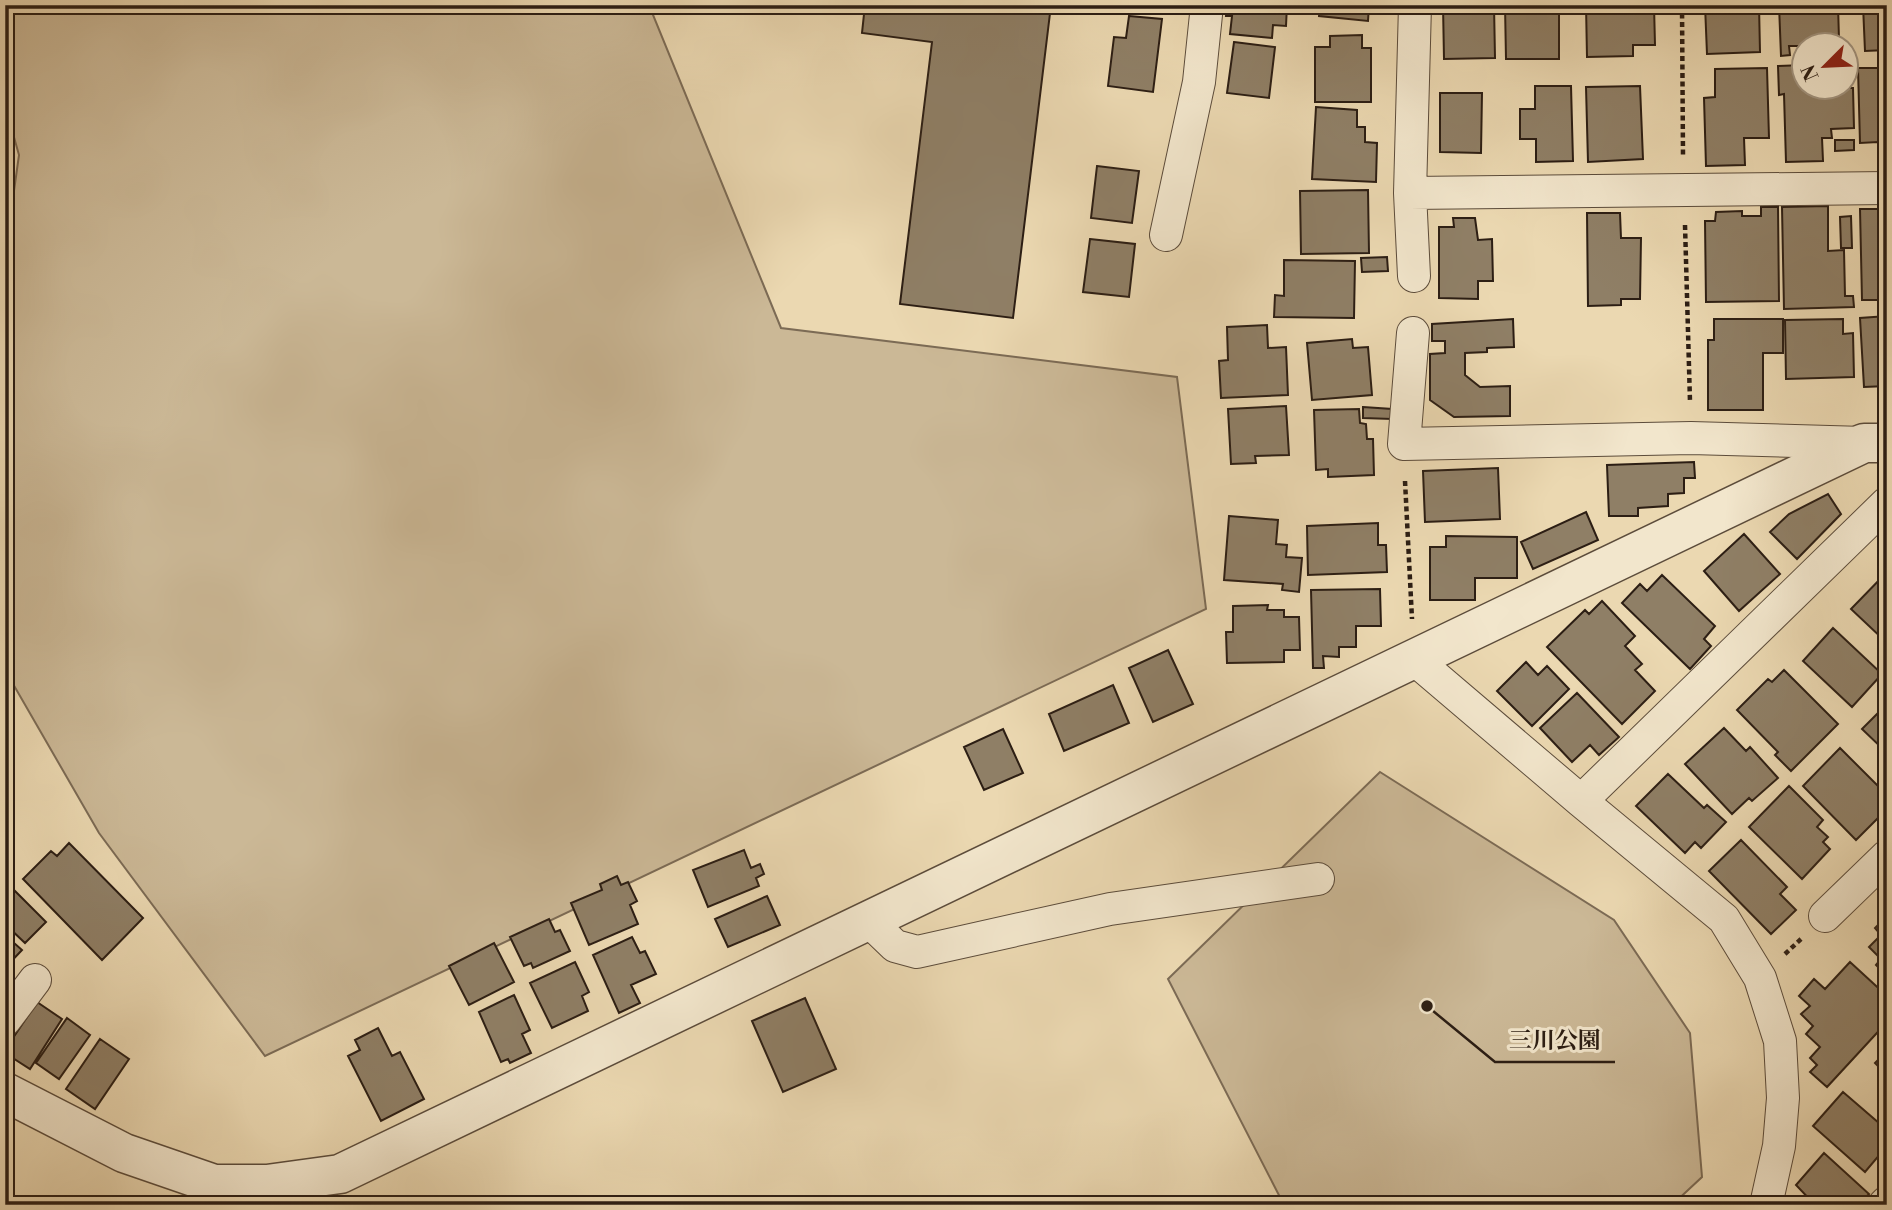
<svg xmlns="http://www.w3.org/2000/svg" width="1892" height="1210" font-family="'Libre Bodoni','Noto Serif JP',serif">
<rect width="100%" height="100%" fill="#ebd8b1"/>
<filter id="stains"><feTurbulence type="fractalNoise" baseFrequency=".00286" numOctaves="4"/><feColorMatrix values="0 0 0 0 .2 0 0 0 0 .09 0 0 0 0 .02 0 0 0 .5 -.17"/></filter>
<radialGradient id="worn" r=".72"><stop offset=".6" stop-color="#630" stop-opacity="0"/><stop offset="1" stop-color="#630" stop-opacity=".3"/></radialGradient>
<path fill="#cbb896" stroke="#7c6b55" stroke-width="2" d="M5,5H649L781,328L1177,377L1206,609L265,1056L99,833L5,670V255L19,155L5,105Z
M1380,772L1614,920L1690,1033L1702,1177L1672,1205H1284L1168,979Z"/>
<path fill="#8f7f66" stroke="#2c1e14" stroke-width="2" d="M865,5H1051L1013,318L900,304L932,42L862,33Z
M1227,5H1287L1286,26L1273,25L1272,38L1230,34L1232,16H1226Z
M1320,5H1369L1368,21L1319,16Z
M1443,5H1494L1495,58L1444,59Z
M1505,5H1559V59H1506Z
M1586,5H1654L1655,45H1633V56L1587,57Z
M1705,5H1759L1760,52L1707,54Z
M1779,5H1838L1839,39H1811V46H1789L1790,55L1781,56Z
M1863,5H1887V50L1865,51Z
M1129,16L1162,19L1153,92L1108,86L1114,37L1126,38Z
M1362,35V48H1371V102H1315V47H1330V36Z
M1234,42L1275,47L1269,98L1227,93Z
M1804,65V88H1853L1854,128L1831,129L1832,138H1822L1823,161L1786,162L1784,94L1779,95L1778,66Z
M1767,68L1769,138H1744L1745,165L1706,166L1704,98L1715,97V69Z
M1858,68H1887V159H1878V142L1860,143Z
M1535,86H1571L1573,161L1536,162V139H1520V109H1535Z
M1640,86L1643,159L1588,162L1586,87Z
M1440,93H1482L1481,153L1440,152Z
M1316,107L1357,110V127H1365V142L1377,143L1376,182L1312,179Z
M1835,140H1854V150L1835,151Z
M1097,166L1139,171L1132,223L1091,218Z
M1368,190L1369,253L1301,254L1300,191Z
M1828,206V251L1844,250L1845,296H1853L1854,307L1784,309L1782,207Z
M1761,207H1778L1779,301L1706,302L1705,221H1715L1716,212L1742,211V216H1761Z
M1860,209H1887V300H1862Z
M1587,213H1620L1621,238H1641L1640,299H1621V305L1588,306Z
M1851,216L1852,248H1841L1840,217Z
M1453,218H1475L1478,240L1492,239L1493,281H1478V299L1439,298V227H1454Z
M1090,239L1135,244L1129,297L1083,292Z
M1387,257L1388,271L1362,272L1361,258Z
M1284,260L1355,261L1354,318L1274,317L1275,295L1284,296Z
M1887,316V386L1864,387L1860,318Z
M1513,319L1514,347L1487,348V352L1465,353V375L1480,387L1510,386V416L1454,417L1430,400V354L1445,353V341H1432V324Z
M1714,319H1783V353H1763V410H1708V340H1714Z
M1843,319V334L1853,333L1854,377L1786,379L1785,320Z
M1267,325L1268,348L1286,347L1288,395L1221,398L1219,361L1228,360L1227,327Z
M1352,339L1353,348L1368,347L1372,395L1312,400L1307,343Z
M1286,406L1289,455L1255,456L1256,463L1231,464L1228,409Z
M1363,407L1392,409V419L1363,418Z
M1359,409L1360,423L1366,424L1367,439H1373L1374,475L1328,477V469L1316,470L1314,410Z
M1694,462L1695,478H1684V493L1668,494V506L1638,508V516H1609L1607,465Z
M1498,468L1500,519L1425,522L1423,471Z
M1828,494L1841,514L1797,559L1770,532L1789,514Z
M1586,512L1598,540L1533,569L1521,542Z
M1229,516L1278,520L1276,544L1287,545L1286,557L1302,558L1299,592L1282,590L1283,584L1224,580Z
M1378,523V545H1386L1387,572L1308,575L1307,526Z
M1744,534L1780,574L1739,611L1704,571Z
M1446,536L1517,537V578H1475V600H1430V547H1446Z
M1887,572V643L1851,609Z
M1662,575L1715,626L1704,639L1711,646L1690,669L1622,603L1640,584L1647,591Z
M1380,589L1381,626H1356V647H1339V657L1323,656L1324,668H1313L1311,590Z
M1602,601L1635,636L1625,646L1642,664L1635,670L1655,691L1622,724L1547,647L1585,610L1589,614Z
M1268,605L1267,610H1284V617H1299L1300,650H1284V662L1227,663L1226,632H1233V606Z
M1833,628L1882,674L1852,707L1803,661Z
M1168,650L1193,704L1153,722L1129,668Z
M1526,662L1538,675L1547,666L1569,689L1532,726L1497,691Z
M1784,670L1838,724L1791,771L1775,755L1778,752L1737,710L1768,679L1772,682Z
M1113,685L1129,723L1064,751L1049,714Z
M1577,693L1619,737L1599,755L1590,745L1572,762L1540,728Z
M1883,708L1887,712V753L1862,729Z
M1724,728L1746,751L1750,747L1778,778L1752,801L1749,798L1732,814L1685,764Z
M1003,729L1023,773L984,790L964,747Z
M1840,748L1887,795V809L1856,840L1803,786Z
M1668,774L1704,808L1707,805L1726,822L1701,848L1695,842L1685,853L1636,806Z
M1789,786L1823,820L1817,827L1828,837L1823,842L1830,849L1802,879L1749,827Z
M1741,840L1787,887L1780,894L1796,910L1771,934L1709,871Z
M69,843L143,918L102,960L23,879L51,851L57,856Z
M744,850L751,868L760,864L764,874L756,878L759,886L708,907L693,870Z
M617,876L621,885L628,882L637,901L630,905L638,924L589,945L571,903L602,890L600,884Z
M10,886L46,922L25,943L5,924V891Z
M767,896L780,925L728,947L715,919Z
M1887,916V976L1876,965L1881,959L1869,947L1881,935L1875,928Z
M549,919L555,932L560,930L570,951L533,968L531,963L524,966L510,937Z
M5,935L22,950L5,968Z
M632,937L640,953L645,951L656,974L631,985L640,1003L619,1013L593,955Z
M494,943L514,982L469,1005L449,966Z
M575,962L589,992L582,996L588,1011L552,1028L530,983Z
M1850,962L1887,996V1022L1827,1087L1810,1072L1817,1065L1810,1058L1820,1047L1806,1034L1813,1026L1801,1014L1810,1006L1799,996L1814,979L1825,989Z
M514,995L530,1030L522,1034L531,1053L510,1063L508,1059L501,1062L479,1012Z
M805,998L836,1069L783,1092L752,1021Z
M37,1002L62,1019L30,1069L5,1053V1050Z
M67,1018L90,1035L59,1079L36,1063Z
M378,1028L392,1056L400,1052L424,1099L381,1121L348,1056L360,1050L355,1040Z
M100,1039L129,1059L95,1109L66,1089Z
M1887,1051V1075L1875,1063Z
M1843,1092L1887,1130V1146L1865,1172L1813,1126Z
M1824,1153L1869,1194L1859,1205H1815L1796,1185Z"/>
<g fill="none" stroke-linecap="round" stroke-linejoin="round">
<defs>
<path id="minor" d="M1410,193L1887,188
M1166,235L1199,82L1207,5
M1414,276L1410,193L1415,5
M1413,333L1404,444L1691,438L1864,443
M1413,658L1581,801L1724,919L1760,978L1780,1041L1783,1098L1779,1146L1766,1205
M1581,801L1887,503
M1825,916L1887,856
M869,921L895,946L917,952L1110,909L1318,879
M5,1020L35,980
M1884,1205L1887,1202"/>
<path id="tertiary" d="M5,1092L124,1153L214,1184H267L340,1174L1864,443H1887"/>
</defs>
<use href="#minor" stroke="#5c4c3b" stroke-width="34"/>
<use href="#tertiary" stroke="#5c4c3b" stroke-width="41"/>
<path stroke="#2c1e14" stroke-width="4.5" stroke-dasharray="5 3.5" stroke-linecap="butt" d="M1682,5L1683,157
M5,17L16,5
M1685,225L1690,402
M1405,481L1412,619
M1785,954L1801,939"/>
<use href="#minor" stroke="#f2e6cc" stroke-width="32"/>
<use href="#tertiary" stroke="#f2e6cc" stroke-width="38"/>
</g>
<path fill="none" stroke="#2c1e14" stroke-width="2.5" d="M1427 1006L1495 1062H1615"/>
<circle fill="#2c1e14" stroke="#f2e6cc" stroke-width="2.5" cx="1427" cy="1006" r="7"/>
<g font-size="23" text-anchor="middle" font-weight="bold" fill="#2c1e14" stroke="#f2e6cc" stroke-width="6" stroke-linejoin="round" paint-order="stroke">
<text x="1555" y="1048">三川公園</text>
</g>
<rect width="1892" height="1210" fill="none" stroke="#ebd8b1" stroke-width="28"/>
<rect x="7" y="7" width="1878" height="1196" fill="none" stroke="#2c1e14" stroke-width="3.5"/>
<rect x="14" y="14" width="1864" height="1182" fill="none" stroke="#2c1e14" stroke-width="2"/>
<g transform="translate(1825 66) rotate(246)"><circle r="33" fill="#f2e6cc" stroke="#a39682" stroke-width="2"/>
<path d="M0-5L12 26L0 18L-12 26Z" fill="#8f2418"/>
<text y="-10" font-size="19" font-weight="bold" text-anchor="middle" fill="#2c1e14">N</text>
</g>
<rect width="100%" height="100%" filter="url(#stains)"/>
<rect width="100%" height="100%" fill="url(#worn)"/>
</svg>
